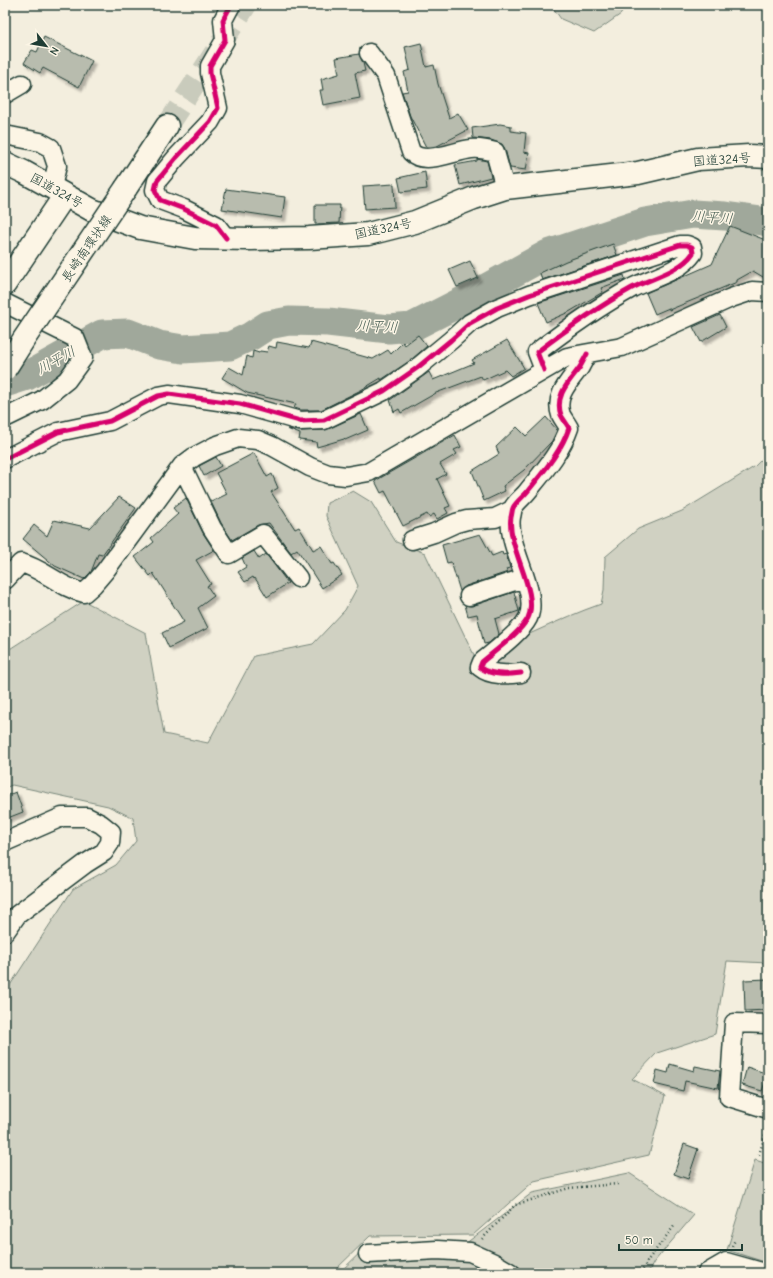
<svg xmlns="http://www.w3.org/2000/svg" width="773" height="1278" font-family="'Comic Neue','Klee One',sans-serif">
<defs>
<filter id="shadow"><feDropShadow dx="3.5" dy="3.5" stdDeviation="1" flood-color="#0004"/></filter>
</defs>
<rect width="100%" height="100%" fill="#f3eede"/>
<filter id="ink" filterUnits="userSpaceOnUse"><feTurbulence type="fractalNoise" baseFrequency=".025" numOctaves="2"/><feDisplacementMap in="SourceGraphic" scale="8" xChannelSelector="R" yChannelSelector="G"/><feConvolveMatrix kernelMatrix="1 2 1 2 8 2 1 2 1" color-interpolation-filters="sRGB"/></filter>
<g filter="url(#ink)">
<path fill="#d0d1c2" stroke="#78877b" d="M551,5H626L621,14L594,33L561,19Z
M768,453V963L727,961L715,1034L657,1053L632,1079L665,1096L649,1155L534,1181L473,1235L370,1236L332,1273H5V993L73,889L116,865L136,841L133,818L108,806L12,785L5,788V652L84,601L146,633L164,734L208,743L254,656L313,644L345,610L358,586L326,516L327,503L353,491L371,502L396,542L425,553L475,657C518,641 558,619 601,604L604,590L605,557L638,529L682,511L754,467Z
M755,1160L768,1164V1263L727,1250Z
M629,1173L694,1215L654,1262L648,1273H339L367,1246L465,1244L532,1193Z"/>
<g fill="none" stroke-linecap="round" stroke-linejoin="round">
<path stroke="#a0a89b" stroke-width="29" d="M5,383L27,376L102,334L128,333L159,345L183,349L230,346L251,336L268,325L289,321L328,322L389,329L412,327L457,304L548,254L645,222L693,214L725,216L768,222"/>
</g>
<path fill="#b8bcae" stroke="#1f3d34" filter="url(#shadow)" d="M44,37L92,61L79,87L43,68L40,73L24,63L32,50L37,52Z
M421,43L426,67L434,65L438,84L449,118L458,113L468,130L437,146L430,147H426L410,116L402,92L408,91L404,72L410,70L405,47Z
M359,54L363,63L365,71L355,73L360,98L323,105L320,90H323L321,79L339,74L336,58Z
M500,124L511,126V131L526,133L524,152L529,153L526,170L510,168L505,149L502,144L491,140L473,138L472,128Z
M477,159L487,161L491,177L460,185L455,165L477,161Z
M425,172L427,189L401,192L398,178Z
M394,184L395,207L365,209L363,186Z
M226,189L285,197L282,218L222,209Z
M315,205H340L339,223L315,224Z
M730,226L768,241V280L753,271L737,280V282L669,310V308L655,314L646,293L712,264Z
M613,244L617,255L542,280L540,273L566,261Z
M470,261L478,278L457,287L449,270Z
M624,275L625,279L601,288L603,292L569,312L546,322L538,303Z
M720,315L726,327L701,342L693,327Z
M418,335L427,346L411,360L381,380V378L361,390L321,410H301L294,408L296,404L247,393L222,378L229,367L243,375L247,356L252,358L253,351L259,353L260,351L267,352L269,346L276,348L277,342L309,348L311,342L373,359L388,350L391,354L403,342L405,345Z
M507,340L524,368L511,376L505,370L483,380L481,376L436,393L401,413L399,409L394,412L390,400L429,372L433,380L474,363L472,360Z
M361,414L368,430L345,440L344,439L317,447L316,442L299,440L300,434L287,429L300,431L325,430Z
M546,417L557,430L552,441L524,470L503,486L505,491L484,501L472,471L499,454L496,447L517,427L526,436Z
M455,435L461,447L454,450L457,454L440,464L446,474L437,479L450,506L445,508L448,513L437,519L434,514L429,517L427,514L403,526L385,491L381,493L375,481Z
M254,453L267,477L272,474L278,488L271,492L295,529L299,527L313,550L321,546L332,564L334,563L342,575L322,588L297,549L291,553L269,523L258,525L232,540L221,523L211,502L227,494L216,473Z
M216,457L221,466L204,476L199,466Z
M119,497L136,508L102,555L98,554L91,572L84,579L55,566L23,539L34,525L47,536L54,520L90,528Z
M186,498L203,533L214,550L196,560L211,584L207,586L214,596L198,608L208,628L169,648L162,633L184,622L153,573L150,576L135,557L154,542L151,538L178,514L173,508Z
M480,534L492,556L502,552L503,555L506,554L510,568L506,569L508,572L466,586L460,591L451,562L447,563L442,545Z
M254,551L259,559L266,554L288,583L267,597L255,578L254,579L253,577L245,582L238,572L246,567L242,558Z
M514,592L519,611L495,619L499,634L489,643L484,644L477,614L468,616L465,605L472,606Z
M16,792L23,812L5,819V796Z
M768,979V1010L745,1011L744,980Z
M670,1064L694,1071L695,1066L720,1071L718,1088L685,1081L683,1091L654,1084L657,1070L668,1073Z
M747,1067L768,1074L762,1091L742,1085Z
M684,1144L698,1149L688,1179L674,1174Z"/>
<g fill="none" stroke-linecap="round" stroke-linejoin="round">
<path stroke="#c9cbbc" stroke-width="22" stroke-dasharray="22 11" stroke-linecap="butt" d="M167,126L246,5"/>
<defs>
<path id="street" d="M369,53L386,76L411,152C424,166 454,151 471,149C478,148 488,150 495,152L505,188
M5,94L22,84
M5,135L40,142L51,148L57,166L52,187
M226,238L216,225L184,209L160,200L155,190L157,181L176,158L210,122L218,108L210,73V66L225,40L223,20L231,5
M5,303L75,338L83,358L67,380L42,400L5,418
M5,459L58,432L110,421L158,396L169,394L240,404L300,421L324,420L384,391L417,368L451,340L470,323L497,308L529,295L680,245H687L692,247L693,253C680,272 651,278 632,288C598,307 567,329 537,352L544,370
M182,466L212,528L229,554L263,534L298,578
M412,540L434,533L456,523L467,520L495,518L512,510
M5,580L21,563C44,569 61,588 84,593L93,585L105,571L182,466L194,457L215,446L238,438L247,439L258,440L272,446L310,467L328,474L346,476L369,472L567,357L622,347L731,298L752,291L768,292
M469,596L524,578
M521,673C507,675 491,676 480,667L482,662C495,651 521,632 528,618C540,592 506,547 511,517C512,514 512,510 513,508C516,502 523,497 527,492C543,472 561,452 569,428C567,424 563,419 561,415C554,395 570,381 580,367C582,363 585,358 587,354
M5,842L62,817H87L101,824L111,832L110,843L104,852L85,864L17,915L5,932
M768,1024L734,1023L729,1097L768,1109
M368,1254L437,1250L470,1252L494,1263L511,1273
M707,1273L726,1262L765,1273"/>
<path id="highway" d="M5,163L24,172L92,210L140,228L195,238L250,239L309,238L368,234L415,222L474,198L505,188L638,173L698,159L749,156L768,157
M126,188L167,126
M5,284L65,195"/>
</defs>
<use href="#street" stroke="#1f3d34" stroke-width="21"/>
<use href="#highway" stroke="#1f3d34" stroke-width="25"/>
<path stroke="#1f3d34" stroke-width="2.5" stroke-dasharray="1 3" stroke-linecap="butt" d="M760,5H764
M759,1155L768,1125
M482,1239L515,1205L569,1188L618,1184
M732,1246L735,1240
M641,1273L648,1260L675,1225"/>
<use href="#street" stroke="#fcf5e5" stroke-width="18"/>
<use href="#highway" stroke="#fcf5e5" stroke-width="22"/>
<defs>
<path id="highway-bridge" d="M5,369L24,339L126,188"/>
</defs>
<use href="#highway-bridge" stroke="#1f3d34" stroke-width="25" stroke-linecap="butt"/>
<use href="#highway-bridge" stroke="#fcf5e5" stroke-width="22"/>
<defs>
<path id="cycleway" d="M226,238L216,225L184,209L160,200L155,190L157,181L176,158L210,122L218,108L210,73V66L225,40L223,20L231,5
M5,459L58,432L110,421L158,396L169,394L240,404L300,421L324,420L384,391L417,368L451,340L470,323L497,308L529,295L680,245H687L692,247L693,253C680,272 651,278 632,288C598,307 567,329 537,352L544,370
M521,673C507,675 491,676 480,667L482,662C495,651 521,632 528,618C540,592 506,547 511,517C512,514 512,510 513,508C516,502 523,497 527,492C543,472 561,452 569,428C567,424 563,419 561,415C554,395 570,381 580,367C582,363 585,358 587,354"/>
</defs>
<use href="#cycleway" stroke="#fcf5e5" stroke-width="8"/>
<use href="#cycleway" stroke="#d6006c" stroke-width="5"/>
</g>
</g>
<g text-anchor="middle" stroke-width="3" stroke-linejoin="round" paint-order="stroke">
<g font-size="13" fill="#1f3d34" stroke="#fcf5e5">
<text transform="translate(722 159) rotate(-4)" y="5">国道324号</text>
<text transform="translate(57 190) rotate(29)" y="5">国道324号</text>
<text transform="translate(383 228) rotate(-12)" y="5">国道324号</text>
<text transform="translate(86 248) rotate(-56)" y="5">長崎南環状線</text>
</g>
<g font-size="14" font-style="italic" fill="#465d53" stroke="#fcf5e5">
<text transform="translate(712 217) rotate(4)" y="5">川平川</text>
<text transform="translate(377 326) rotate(3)" y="5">川平川</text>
<text transform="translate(56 360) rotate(-29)" y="5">川平川</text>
</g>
</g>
<rect width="773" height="1278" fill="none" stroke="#fcf5e5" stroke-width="20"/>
<rect x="10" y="10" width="753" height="1258" fill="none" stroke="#1f3d34" stroke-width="1.5" filter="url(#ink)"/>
<g transform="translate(46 46) rotate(121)" stroke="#fcf5e5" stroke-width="3" paint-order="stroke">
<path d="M0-3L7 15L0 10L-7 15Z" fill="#1f3d34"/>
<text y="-6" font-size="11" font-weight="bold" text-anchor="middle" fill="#1f3d34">N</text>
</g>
<path d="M619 1244v6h123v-6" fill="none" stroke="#1f3d34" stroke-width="2"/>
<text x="625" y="1244" font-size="12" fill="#1f3d34" stroke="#fcf5e5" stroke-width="3" paint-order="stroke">50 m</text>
</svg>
